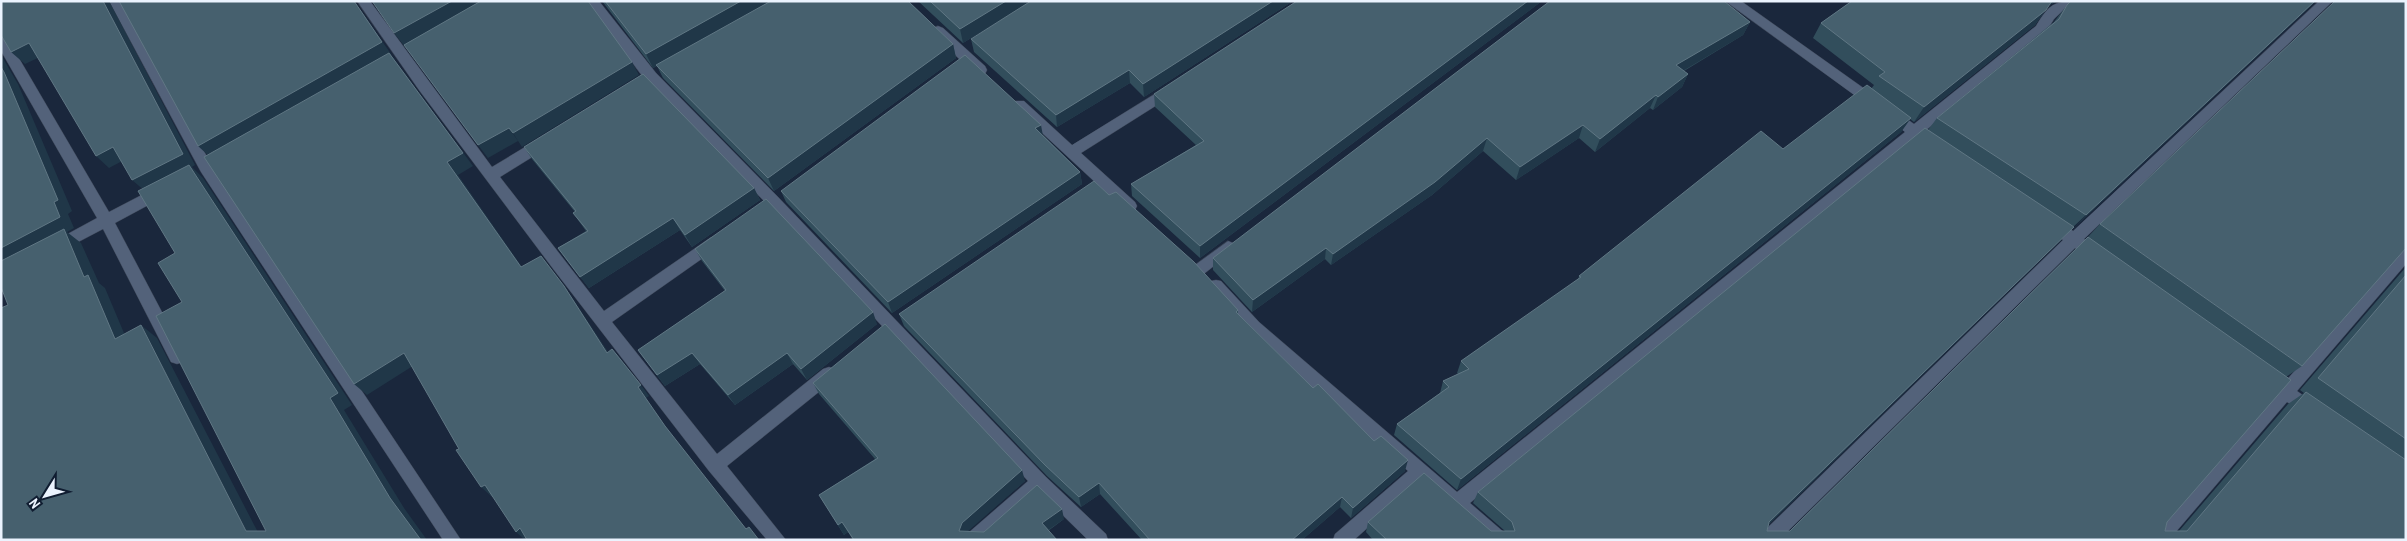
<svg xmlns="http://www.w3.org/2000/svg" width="2407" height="541" font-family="'Archivo Narrow',sans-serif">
<rect width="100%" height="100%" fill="#1a273c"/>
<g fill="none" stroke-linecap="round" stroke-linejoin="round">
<defs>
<path id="street" d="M109,1H122L211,164L461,540H443L201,172Z
M357,1H370L492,167L540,138H550L552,142L550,146L500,177L604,311L710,238L715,236L720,238L722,242L720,246L612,322L717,454L823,369L829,367L835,369L837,374L835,379L727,466L786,540H767L709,471L554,270L419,90Z
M586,1H599L656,73L778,197L1046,477L1106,534L1108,540H1088L1040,493L986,540H965L967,534L1028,481L768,205L646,81Z
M1725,1H1741L1914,124L2036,26C2047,8 2052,1 2073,1L2054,19L2046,32L1925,131L1941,145L1939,149H1929L1915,139L1470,503L1506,534L1508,540H1487L1420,481L1354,540H1333L1335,534L1408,471L1249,332L1211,291L1208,286L1211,281L1216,280L1221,281L1259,322L1457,492L1905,132Z
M2319,1H2333L2084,239L2102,252L2104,256L2102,260C2092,264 2083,254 2075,248L1779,540H1759L1761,534L2063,240L2046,227L2044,223L2046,219C2056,215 2065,225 2073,231Z
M938,26L943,28L985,66L987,70L985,74H975L933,34L931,31L933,28Z
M1,34L6,36L109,212L157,187L162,185L167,187L169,191L167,195L115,223L183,352L185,357L183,362L177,364L171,362L103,229L61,251L56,253L51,251L49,247L51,243L97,218L1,51Z
M1171,84L1176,85L1178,89L1176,93L1081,153L1135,202L1137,206L1135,210L1130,212L1125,210L1012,105L1014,101H1024L1072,145Z
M1228,241L1233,243L1235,247L1233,251L1205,273L1200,275L1195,273L1193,269L1195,265Z
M2406,247V264L2297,391L2318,406L2320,411L2318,416L2312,418L2287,402L2169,540H2150L2152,534L2275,394L2259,383L2257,378L2259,373L2265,371L2284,383L2401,249Z"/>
</defs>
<use href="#street" stroke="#384152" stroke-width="1"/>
<use href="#street" fill="#53627a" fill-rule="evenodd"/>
</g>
<path fill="#324e5c" d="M602,1H908L953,44L956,58L774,191L663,78L657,66L653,68Z
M918,1H1031L963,43Z
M1293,1L1144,97L1130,83L1057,127L974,52L971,39Z
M1297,1H1542L1200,258L1132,196L1131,184L1196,145L1155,107L1154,94Z
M1852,1H2058L2049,5L2035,25L1914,122L1910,119L1901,132L1457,490L1394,435L1397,424L1440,393L1443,381L1458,374L1457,373L1461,361L1578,280L1579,276L1783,149L1871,89L1874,85L1813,38L1821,23Z
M2071,1H2316L2072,228L1769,524L1767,531H1790L2087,238L2100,224L2302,366L2286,377L2167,522L2165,531H2179L2288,404L2304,393L2300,390L2406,267V540H1373L1366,532L1368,522L1491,531H1505L1473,503L1478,492L1928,130L1937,118L2054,22L2067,5Z
M1750,22L1743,35L1684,71L1688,74L1682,87L1653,110L1650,108L1595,152L1579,138L1516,180L1483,151L1432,195L1331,265L1325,259L1252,312L1213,270V258Z
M1043,135L1080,172L1082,184L892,313L786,202L781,191Z
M524,147L754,188L760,200L692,247L680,230L589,288L558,248L586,231L573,213L575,212L532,159Z
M1109,195L1238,310V314L1313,388L1405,471L1351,518L1340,507L1302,540H1142L1100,494L1081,507L1047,476L904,326L899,314Z
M695,249L877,324L807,380L793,364L735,405L700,364L665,386L638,350L725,291L702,261Z
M813,383L1025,481L967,531L984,532L1064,519L1048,531L1057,540H853L848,532L844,535L819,495L875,459L819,394Z"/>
<path fill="#203748" d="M103,1H109L195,165L192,167L203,178L352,405L344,410L404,508L427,540H421L145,191L132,180Z
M354,1L391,54V55L473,166L458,175L531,280L210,157L198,146Z
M452,1H486L405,47L394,33Z
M741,1H772L653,68L646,54Z
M1006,1H1031L963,43L960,29Z
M1273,1H1293L1144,97L1143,84Z
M1528,1H1542L1200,258V246Z
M2052,1H2058L2049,5L2035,25L1914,122L1924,107Z
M2315,1H2316L2073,229L2086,215Z
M1750,22L1743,35L1671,78L1676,65Z
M29,43L42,56L25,64L11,52Z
M953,44L956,58L774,191L768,178Z
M1,55L18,84L72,211L68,214L74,228L67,232L81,243L99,283L105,288L132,352L1,261V248L54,202L1,67Z
M632,62L639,75L522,147L513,133Z
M1129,70L1130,83L1057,127L1056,115Z
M1688,74L1682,87L1653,110L1658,97Z
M1656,95L1650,108L1595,152L1600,139Z
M1911,118L1901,132L1457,490L1461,479Z
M1041,125L1043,136L1035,128Z
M1583,125L1579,138L1516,180L1520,167Z
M509,128L518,141L488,158L478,145Z
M1487,138L1483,151L1432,195L1331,265L1333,254Z
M113,147L126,159L109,168L96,156Z
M1080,172L1082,184L892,313L888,302Z
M754,188L760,200L692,247L685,235Z
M673,218L680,230L589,288L580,277Z
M2074,227L2061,240L1760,533L1769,522Z
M1326,248L1325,259L1252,312L1253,300Z
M564,286L573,299L616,364L607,353Z
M873,312L877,324L807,380L801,369Z
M141,325L157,338L262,540L246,531Z
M404,353L416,364L367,395L354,384Z
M692,353L700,364L665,386L657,375Z
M787,353L793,364L735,405L728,395Z
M641,385L649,396L646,398L674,437L638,387Z
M1408,460L1405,471L1351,518L1353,508Z
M1022,470L1025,481L966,533L959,531L962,523Z
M1099,483L1100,494L1081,507L1079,497Z
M485,485L496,495L492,497L481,487Z
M1342,497L1340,507L1302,540H1292Z
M1062,509L1064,519L1044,533L1042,523Z
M842,522L848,532L844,535L838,525Z
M520,528L529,540H525L516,532Z"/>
<path fill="#46606e" stroke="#607784" d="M1,1H103L183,154L132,180L113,147L96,156L29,43L11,52L1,35Z
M119,1H354L382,42L198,146Z
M372,1H452L394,33Z
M481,1H588L632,62L513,133L509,128L478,145L404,45Z
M605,1H741L646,54Z
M771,1H908L953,44L768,178L656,65Z
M930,1H1006L960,29Z
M1031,1H1273L1143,84L1129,70L1056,115L971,39Z
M1297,1H1528L1200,246L1131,184L1204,141L1154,94Z
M1550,1H1724L1750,22L1676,65L1688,74L1658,97L1656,95L1600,139L1583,125L1520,167L1487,138L1435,182L1333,254L1326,248L1253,300L1213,258Z
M1852,1H2052L2046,10L1924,107L1879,76L1885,72L1821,23Z
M2071,1H2315L2086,215L1937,118L2059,19L2067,5Z
M2335,1H2406V248L2302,366L2100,224Z
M389,53L463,153L447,162L521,267L541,256L564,286L607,353L612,349L641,385L638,387L665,426L746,529L749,527L759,540H527L520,528L516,532L485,485L481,487L456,450L459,449L404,353L354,384L204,157Z
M965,55L1041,125L1035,128L1080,172L888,302L781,191Z
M1,67L4,72L58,200L54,202L60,217L1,248Z
M643,74L754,188L685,235L673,218L580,277L558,248L588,231L573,213L576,211L524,147Z
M1867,85L1911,118L1461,479L1397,424L1449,387L1443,381L1469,369L1461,361L1581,277L1579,276L1761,131L1783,149Z
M1925,128L2074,227L1769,522L1767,531H1790L2088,237L2291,380L2167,522L2165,531H2187L2306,392L2406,460V540H1387L1368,522L1424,473L1491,531H1515L1512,522L1478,492Z
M189,165L338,393L330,398L390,498L421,540H1V308L8,305L1,287V261L64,229L84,277L88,275L115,339L141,325L246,531H266L156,316L182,302L158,263L175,253L138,191Z
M1094,181L1109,195L1116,192L1194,262L1238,310L1236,312L1313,388L1318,384L1374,441L1381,436L1408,460L1353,508L1342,497L1292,540H1150L1099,483L1079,497L1045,465L899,314Z
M766,199L873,312L801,369L787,353L728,395L692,353L657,375L638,350L726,290L695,249Z
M2406,275V439L2318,378Z
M885,324L1022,470L962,523L959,531L984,532L1037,485L1062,509L1042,523L1057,540H854L842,522L838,525L819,495L878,458L813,383Z"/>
<rect width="2407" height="541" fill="none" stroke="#ebf3fe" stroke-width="5"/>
<g transform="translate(45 496) rotate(233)" stroke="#101d31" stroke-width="4" paint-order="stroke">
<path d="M0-4L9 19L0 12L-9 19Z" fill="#ebf3fe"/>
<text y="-8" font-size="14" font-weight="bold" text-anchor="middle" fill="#ebf3fe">N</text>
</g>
</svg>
